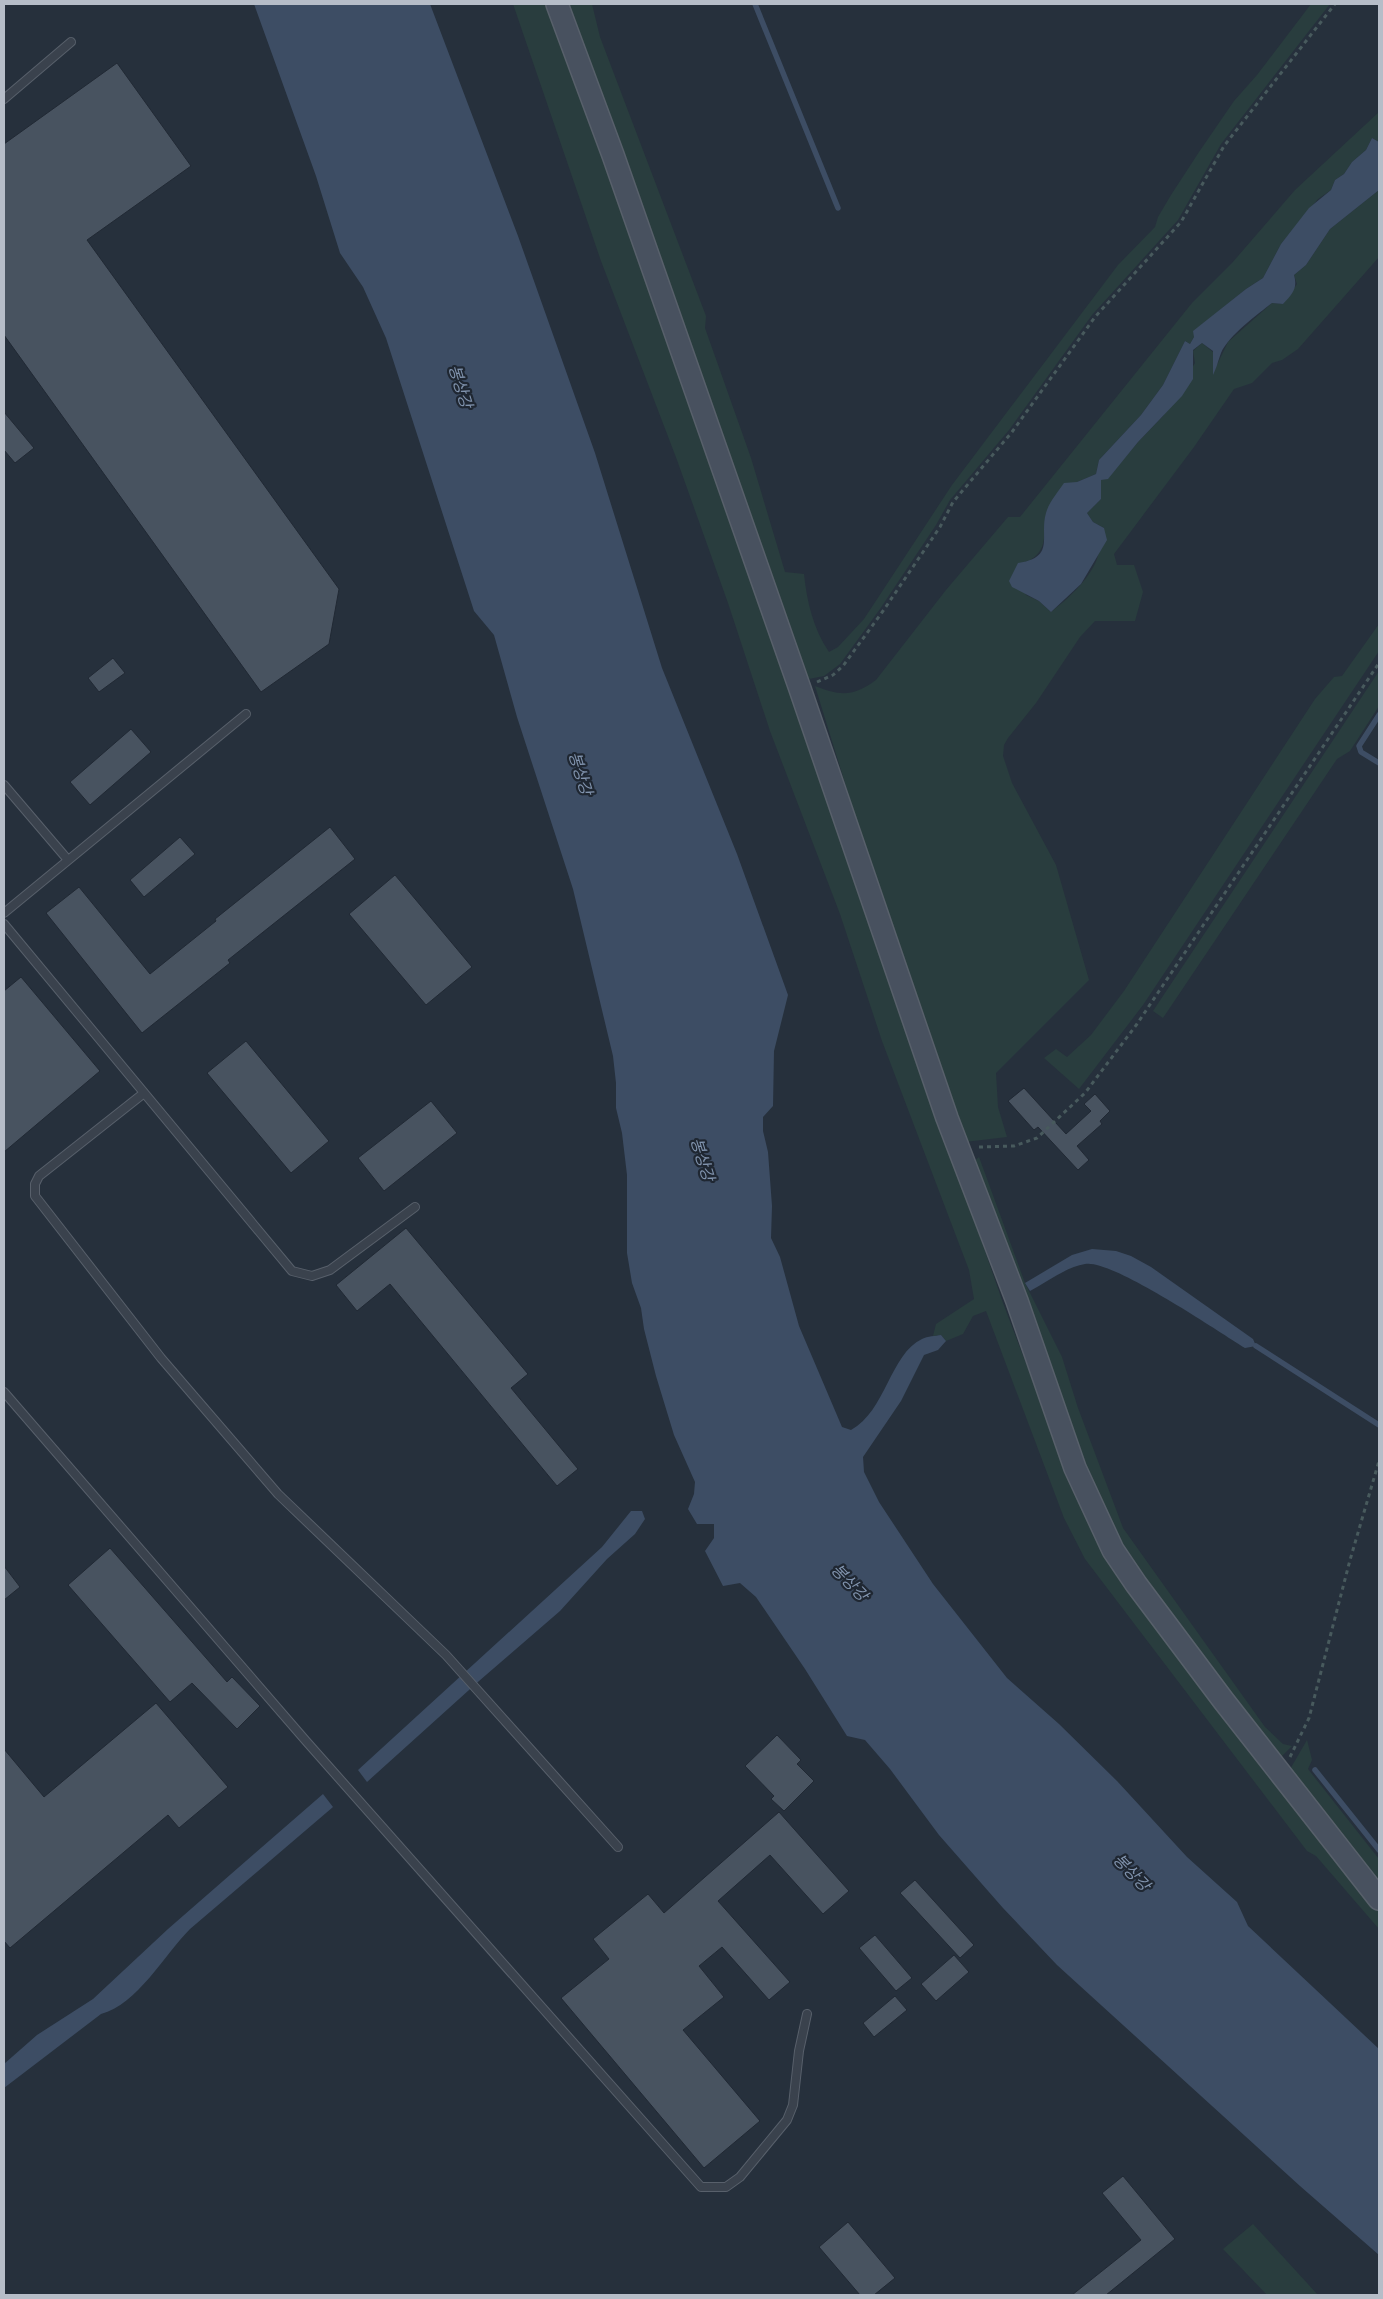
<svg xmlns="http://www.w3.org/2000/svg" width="1383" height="2299" font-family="Poppins,'Noto Sans KR',sans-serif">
<rect width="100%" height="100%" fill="#26303c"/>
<path fill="#293d3e" d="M513,4H549L606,158L1003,1303L1067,1471L1350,1875L1379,1912V1929L1316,1856L1307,1851L1085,1559L1064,1518L986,1311L973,1316L963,1334L946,1341L941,1335L933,1336L936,1324L974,1299L969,1270L882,1041L840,914L770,731L728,603L677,460L601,261Z
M565,4H592L600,37L706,316L705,328L751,458L785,572L804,574C807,602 813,628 829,652L838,647L864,619L952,485L1118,265L1155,227L1158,217L1171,195L1199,152L1234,101L1257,75L1311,4H1330L1221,144L1178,220L1092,315L1009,430L950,500L936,525L880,609L840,664L824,676L804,680Z
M1379,112V142L1372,138L1366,150L1352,162L1344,174L1335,180L1331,190L1318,199L1281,244L1263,278L1246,289L1194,331V337L1190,344L1185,341L1163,385L1141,415L1099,460L1096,474L1077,482L1044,526C1046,547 1039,560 1018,564L1026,595L1039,601L1051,612C1068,599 1089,580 1097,559C1100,549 1102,538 1104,528L1093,522L1087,513L1101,499V480L1108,478L1138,442L1163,416L1195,363L1193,351L1202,343L1213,352V373L1228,342L1272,303L1283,304L1297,284L1294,275L1306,265L1330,229L1379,190V257L1298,349L1282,360L1272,363L1252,383L1234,389L1194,447L1114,554L1117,565H1134L1143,592L1135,621H1095L1080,637L1036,703L1008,738L1004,745L1003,756L1012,783L1056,865L1089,980L996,1073L998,1107L1007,1137L965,1142L883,906L815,686C840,696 853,697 876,680L946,590L1008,517H1020L1192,303L1232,263L1295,190Z
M1379,624V651L1143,1005L1079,1089L1044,1058L1056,1049L1067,1057L1091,1035L1124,991L1315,699L1334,677L1342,676Z
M1379,671V706L1350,751L1337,759L1163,1018L1153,1011Z
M979,1157L1025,1283L1062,1357L1078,1408L1123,1528L1265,1727L1283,1744L1292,1746L1281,1757L1129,1564L1093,1495L971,1164Z
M1307,1740L1312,1760L1308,1769L1379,1859V1887L1289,1771Z
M1253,2224L1318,2295H1267L1223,2249Z"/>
<path fill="#3d4d64" d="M254,4H430L518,236L595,453L662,668L737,854L788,995L774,1051L773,1106L763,1117V1131L768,1152L772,1206L771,1238L780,1257L799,1326L842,1427L851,1430C886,1411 890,1354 922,1339C928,1336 935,1336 941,1335L946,1341L938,1350L924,1355L901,1401L863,1457L864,1472L879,1502L933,1584L1007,1678L1059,1724L1117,1781L1187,1857L1237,1902L1248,1926L1379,2049V2255L1300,2186L1057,1965L1003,1908L939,1835L890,1769L865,1740L847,1736L805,1669L756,1597L740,1583L723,1586L705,1551L714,1538V1524H697L688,1509L694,1494L695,1482L674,1435L656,1376L644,1329L641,1308L632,1283L627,1253V1175L622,1133L616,1108V1083L613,1056L573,889L517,717L494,635L474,611L386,338L363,287L340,253L316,176Z
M1372,138L1379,142V190L1330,229L1306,265L1294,275C1298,289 1292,294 1283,304L1272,303C1257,315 1229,335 1221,353C1218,361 1217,367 1213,375V351L1202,343L1193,350V379L1182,396L1138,442L1108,479L1101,480V499L1087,513L1093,522L1104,528L1107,540L1081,584L1051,612L1039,601L1012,587L1009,581L1018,563C1056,557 1039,537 1046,513C1049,502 1058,492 1064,483L1077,482L1096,474L1099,460L1141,415L1163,385L1185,341L1190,344L1194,337L1193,331L1246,289L1263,278L1281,244L1309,208L1331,190L1335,180L1344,174L1352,162L1366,150Z
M1092,1249L1116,1251L1131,1256L1151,1267L1253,1339L1256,1346L1245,1348C1219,1332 1110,1258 1085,1264C1066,1267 1047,1282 1030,1291L1025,1283L1072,1255Z
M631,1511H642L645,1519L635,1534L607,1559L560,1611L479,1681L367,1782L358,1770L602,1547Z
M323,1794L333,1807L190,1929C164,1955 137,2005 101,2014L4,2088V2064L37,2035L93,1999L168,1929Z"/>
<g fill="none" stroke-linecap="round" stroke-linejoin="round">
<path stroke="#3d4d64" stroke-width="5.5" d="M755,4L838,208
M1379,715L1359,746L1361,752L1379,763
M1256,1346L1379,1425
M1315,1770L1379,1850"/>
</g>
<path fill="#485360" stroke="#212934" d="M117,63L191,166L87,240L339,589L329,644L261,692L4,335V144Z
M4,412L34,448L15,463L4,450Z
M113,658L125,673L99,692L88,678Z
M131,729L151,752L90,805L70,782Z
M330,827L355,859L228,960L230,963L142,1033L46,913L79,887L150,974L216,921L215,919Z
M180,837L195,854L144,897L130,880Z
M395,875L472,967L426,1005L349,914Z
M21,977L100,1071L4,1152V991Z
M246,1041L329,1141L291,1173L207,1073Z
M1024,1088L1066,1134L1091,1111L1084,1104L1095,1094L1110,1111L1100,1121L1102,1124L1077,1146L1089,1160L1078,1170L1038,1127L1034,1130L1008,1101Z
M431,1101L457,1133L384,1191L358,1158Z
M406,1228L528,1374L511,1388L578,1469L557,1486L390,1284L357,1311L336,1285Z
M110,1548L227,1682L232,1677L260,1706L237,1729L192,1683L170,1702L68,1585Z
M4,1566L20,1587L4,1600Z
M156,1703L228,1787L179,1828L168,1815L10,1948L4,1941V1749L44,1797Z
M777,1735L801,1760L797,1764L814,1781L784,1811L771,1799L774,1796L745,1766Z
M779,1812L849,1891L823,1914L770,1855L718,1901L790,1982L769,2000L722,1947L699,1966L724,1997L683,2030L760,2121L704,2168L561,1998L609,1959L593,1939L648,1894L664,1913Z
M915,1880L974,1945L960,1958L900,1893Z
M875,1935L912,1978L896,1991L859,1948Z
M954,1955L969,1972L936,2001L921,1984Z
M895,1996L907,2010L874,2037L863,2023Z
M1123,2176L1175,2239L1106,2295H1072L1141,2240L1102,2193Z
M848,2222L895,2278L874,2295H860L819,2247Z"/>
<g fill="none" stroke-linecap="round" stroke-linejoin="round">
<defs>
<path id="lane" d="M4,99L71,42
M4,785L68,860
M4,913L246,714
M4,924L292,1271L312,1276L330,1270L415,1207
M144,1093L39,1176L35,1184V1196L161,1358L278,1494L446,1655L618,1847
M4,1392L306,1741L701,2187H726L740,2177L787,2120L793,2105L799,2051L807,2014"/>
<path id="secondary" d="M557,4L613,155L799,686L947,1118L1017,1301L1075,1468L1113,1550L1136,1584L1223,1700L1379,1899"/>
</defs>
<use href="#lane" stroke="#58606b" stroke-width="10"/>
<use href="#secondary" stroke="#58606b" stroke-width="24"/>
<path stroke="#485a5d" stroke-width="3" stroke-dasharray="4 4" stroke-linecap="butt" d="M817,682L833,675L843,666L883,611L940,527L953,502L1012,432L1095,317L1181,222L1224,146L1335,4
M979,1147L1014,1146L1037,1138L1085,1093L1137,1024L1379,663
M1290,1757L1309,1718L1350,1560L1379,1461"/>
<use href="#lane" stroke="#3a424d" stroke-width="8"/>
<use href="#secondary" stroke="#48515f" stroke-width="21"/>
</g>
<g text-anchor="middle" stroke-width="4.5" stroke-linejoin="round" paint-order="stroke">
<g font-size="16" font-style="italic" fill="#8093ad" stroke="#1f2732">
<text transform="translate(461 386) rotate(73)" y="6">봉상강</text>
<text transform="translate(581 773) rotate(73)" y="6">봉상강</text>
<text transform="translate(703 1159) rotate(73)" y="6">봉상강</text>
<text transform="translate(850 1582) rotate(46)" y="6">봉상강</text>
<text transform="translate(1132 1872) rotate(46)" y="6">봉상강</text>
</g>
</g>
<rect width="1383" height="2299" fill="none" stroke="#b6bdc8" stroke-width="10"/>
</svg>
